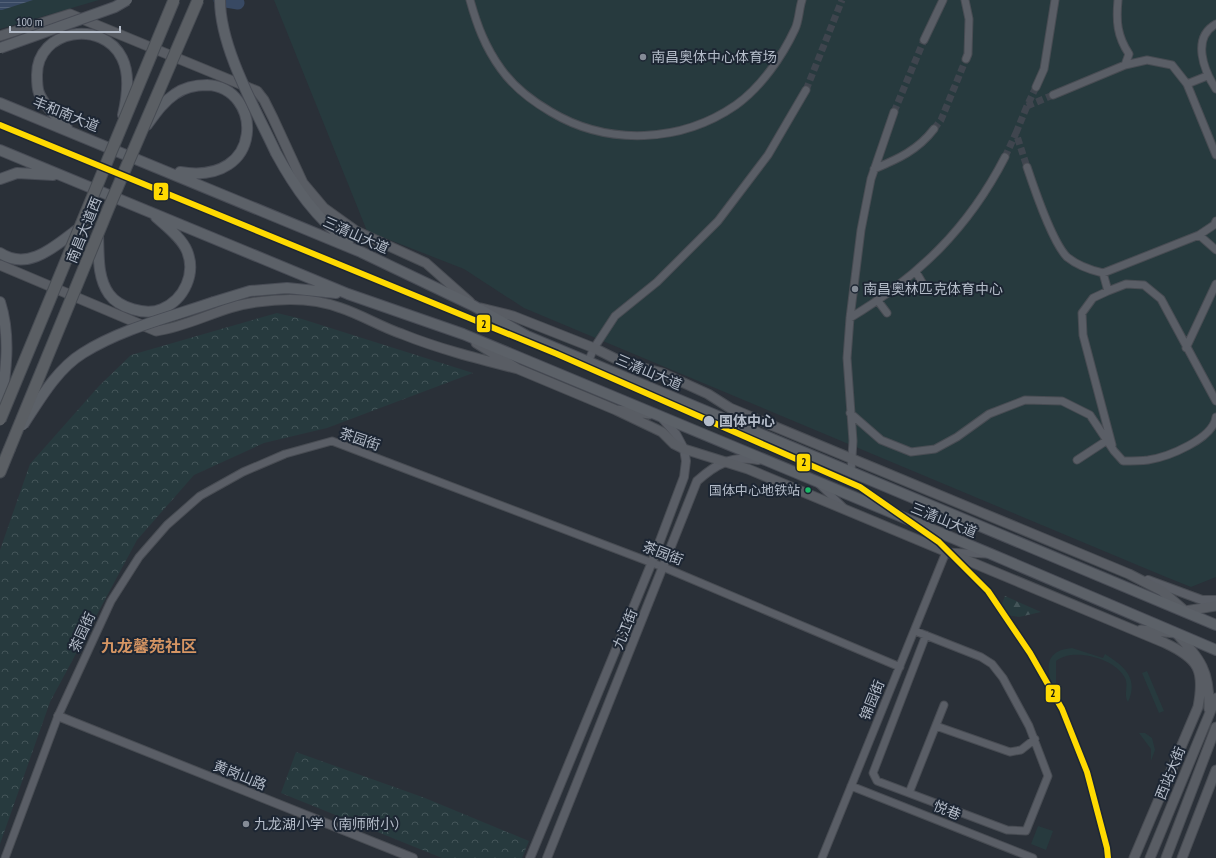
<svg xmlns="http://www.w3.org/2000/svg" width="1216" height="858" font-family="'PT Sans Narrow','Noto Sans SC',sans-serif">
<defs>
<pattern id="forest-firs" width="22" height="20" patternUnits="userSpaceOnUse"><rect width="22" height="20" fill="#273a3e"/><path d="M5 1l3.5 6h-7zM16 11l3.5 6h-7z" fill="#445559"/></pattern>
<pattern id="park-crowns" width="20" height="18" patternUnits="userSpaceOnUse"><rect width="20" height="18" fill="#273a3e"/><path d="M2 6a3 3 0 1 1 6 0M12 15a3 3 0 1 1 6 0" fill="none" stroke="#445559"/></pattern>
<pattern id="water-rules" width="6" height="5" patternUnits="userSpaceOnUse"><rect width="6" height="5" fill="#384963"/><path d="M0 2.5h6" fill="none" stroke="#526178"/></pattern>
</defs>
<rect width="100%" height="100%" fill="#2a3038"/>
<path fill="#273a3e" d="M0,0H99L0,29Z
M274,0H1216V577L1191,587L1166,577L524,308L464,269L367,231Z
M1072,648L1103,658L1105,654C1124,666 1139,678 1128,702C1123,694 1129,686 1125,678C1115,658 1073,647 1056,661V694L1054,693C1047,670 1042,651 1072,648Z
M1147,671L1164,711L1159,713L1142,673Z
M1139,733H1145L1152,738L1155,750L1151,761V749Z
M1038,826L1053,831L1046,850L1031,844Z"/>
<path fill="url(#forest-firs)" d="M1005,596L1041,612L1019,617L1000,614L999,611Z"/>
<path fill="url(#park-crowns)" d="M277,313L302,319L473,373L327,428L264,443L194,475L137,540L50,702L0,844V550L30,464L99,386L131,355Z
M296,752L425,798L529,841L522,858H442L281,793Z"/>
<path fill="url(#water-rules)" d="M0,0H33L2,10H0Z"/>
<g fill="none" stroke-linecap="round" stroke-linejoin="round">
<path stroke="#384963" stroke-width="13" d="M220,0L238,3"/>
<path stroke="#3f454e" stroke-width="7" stroke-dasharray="7 3.5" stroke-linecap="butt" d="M1036,87L1027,106L1053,95
M806,90L842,0
M894,112L924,40
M934,129L941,120L966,59
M1016,133L1027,106
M1005,157L1016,133L1027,167"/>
<defs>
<path id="minor" d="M470,0C477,25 485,47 501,69C513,86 532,101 551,112C608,146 681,143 736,105C761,87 782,57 795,29C799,21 799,9 802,0
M965,0L969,19L968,54L966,59
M1118,0C1116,21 1117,36 1129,54L1125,65
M1216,24C1191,38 1204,71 1216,89
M924,40L943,0
M1187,84L1216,155
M1036,87L1044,69L1055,0
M1053,95L1125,65L1147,60L1172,65L1187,84L1207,76
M1027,167C1034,188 1053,243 1067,257C1078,266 1090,270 1103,273L1108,291
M874,169C898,159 918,150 934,129
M1199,235L1216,250
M916,272L923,284
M1103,273L1199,235L1214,225L1216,221
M878,301L887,313
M850,318C919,276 968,229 1005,157
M1186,348L1216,284
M588,362L594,348L615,316L657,282L718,221L768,155L806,90
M850,413L881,440L911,452L935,449L957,437L989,414L1025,400L1062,401L1090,415L1114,451L1123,461C1132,461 1140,461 1148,460C1168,457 1213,439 1216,417
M1112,445L1083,335L1082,313L1093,298L1108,291L1126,284L1144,285L1161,299L1216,401
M1077,460L1106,441
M851,472L853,441L847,358L850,318L861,230L871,179L894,112
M819,484L843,507
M915,631L981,657L992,664L1003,678L1029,726L1048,776L1026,831L1007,830L877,781L873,773L926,635
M936,726L1010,752L1021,750L1035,739
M851,786L1033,858
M909,793L944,705
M5,858L58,716L111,601L139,557L167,525L200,496L243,472L285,454L332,441L663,567L900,667
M822,858L946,552L986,554"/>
<path id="tertiary" d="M1148,580L1202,600H1216
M58,716L413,858
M530,858L652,562L684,477L686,461L684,449L676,434L661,417
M547,858L697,481C716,464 732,455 758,460"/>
<path id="secondary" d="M0,36L70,14L257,91L264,100L273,118L303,183L324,208L356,231L426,263L470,302
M0,265L156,331C191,326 222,306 257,302C284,298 315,298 341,308C362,315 381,327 402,334C439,349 479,359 518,369
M481,308L513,316L594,348L622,362L662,373L708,394L730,408L1129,574L1162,591L1185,611L1216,606
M476,343L518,369L616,410L650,414
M616,410L662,432L674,444L684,449L748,469L1165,643C1199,659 1205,670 1198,707L1134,858
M1141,630L1176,633C1201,660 1210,671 1209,709
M1150,858L1216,698
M1166,858L1216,727
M1182,858L1216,770"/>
<path id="primary" d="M0,103L361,252L474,306L527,336L1216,625
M147,125C155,114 163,102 175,94C185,87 196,85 207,85C263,87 266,186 180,172
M67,128C58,118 44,106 39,93C37,88 37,80 37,75C37,29 103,19 122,58C130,74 127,98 123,115
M0,150L348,294L463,334L991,554L1216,650
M276,153C295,188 316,218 348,242
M0,179L17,173L53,175
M98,235C99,255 97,277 109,294C119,308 146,316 162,309C185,299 196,273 187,251C182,238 166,226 156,217
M0,253C29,272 56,245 78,229
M0,302C11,336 6,373 0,408
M214,302L250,291L287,288L336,293"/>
<path id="trunk" d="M0,472L9,450"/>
</defs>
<use href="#minor" stroke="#484c53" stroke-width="9"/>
<use href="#tertiary" stroke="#484c53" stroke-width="10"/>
<use href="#secondary" stroke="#484c53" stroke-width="11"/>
<use href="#primary" stroke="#484c55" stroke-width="12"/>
<use href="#trunk" stroke="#474c53" stroke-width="13"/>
<use href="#minor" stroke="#5a5e66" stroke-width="7"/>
<use href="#tertiary" stroke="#5a5e66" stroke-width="8"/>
<use href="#secondary" stroke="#595d64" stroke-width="9"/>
<use href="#primary" stroke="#5c6168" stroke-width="10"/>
<use href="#trunk" stroke="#5b5f64" stroke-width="11"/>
<defs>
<path id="primary-bridge" d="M220,0C220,48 256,110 276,153
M0,48L115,7L127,0
M23,425C40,399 57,369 83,353C123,328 171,317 214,302"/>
<path id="trunk-bridge" d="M0,420L174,0
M9,450L109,207L198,0"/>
</defs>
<use href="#primary-bridge" stroke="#484c55" stroke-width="12" stroke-linecap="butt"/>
<use href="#trunk-bridge" stroke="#474c53" stroke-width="13" stroke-linecap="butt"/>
<use href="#primary-bridge" stroke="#5c6168" stroke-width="10"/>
<use href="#trunk-bridge" stroke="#5b5f64" stroke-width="11"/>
<defs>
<path id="metro-1" d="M0,125L557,354L860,487L939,542L988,591L1030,653L1062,709L1087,772L1107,848L1108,858"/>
</defs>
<use href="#metro-1" stroke="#1d2633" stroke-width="9"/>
<use href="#metro-1" stroke="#ffda01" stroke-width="6"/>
</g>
<g fill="#848b96" stroke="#1d2633" stroke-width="1.5">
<circle cx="643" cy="57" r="4"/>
<circle cx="855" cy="289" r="4"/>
<circle cx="246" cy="824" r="4"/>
</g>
<circle fill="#b4bcc9" stroke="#1d2633" stroke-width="1.5" cx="709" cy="421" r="6"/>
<circle fill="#1ab867" stroke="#1d2633" stroke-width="1.5" cx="808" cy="490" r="3.5"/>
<g text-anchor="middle" stroke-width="4" stroke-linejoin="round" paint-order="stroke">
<g font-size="13" fill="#b4bcc9" stroke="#1d2633" text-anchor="end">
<text x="800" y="495">国体中心地铁站</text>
</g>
<g font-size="14" fill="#b4bcc9" stroke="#1d2633" text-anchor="start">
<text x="651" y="62">南昌奥体中心体育场</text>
<text x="863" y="294">南昌奥林匹克体育中心</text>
<text x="254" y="829">九龙湖小学（南师附小）</text>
</g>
<g font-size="14" fill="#b4bcc9" stroke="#1d2633">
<text transform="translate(66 114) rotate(22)" y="5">丰和南大道</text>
<text transform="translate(84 230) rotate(-68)" y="5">南昌大道西</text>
<text transform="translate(356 235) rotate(24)" y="5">三清山大道</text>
<text transform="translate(649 372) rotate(23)" y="5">三清山大道</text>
<text transform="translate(360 439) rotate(19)" y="5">茶园街</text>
<text transform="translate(944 520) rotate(22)" y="5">三清山大道</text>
<text transform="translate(663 553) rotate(21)" y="5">茶园街</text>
<text transform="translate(625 629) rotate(-68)" y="5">九江街</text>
<text transform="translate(82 632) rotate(-65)" y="5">茶园街</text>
<text transform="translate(872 700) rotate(-68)" y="5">锦园街</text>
<text transform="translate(1170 773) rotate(-68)" y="5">西站大街</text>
<text transform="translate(240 775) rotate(22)" y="5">黄岗山路</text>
<text transform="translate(947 810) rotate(22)" y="5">悦巷</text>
</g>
<g font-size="14" font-weight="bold" fill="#b4bcc9" stroke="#1d2633" text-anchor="start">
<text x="719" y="426">国体中心</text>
</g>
<g font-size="16" font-weight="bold" fill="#d59563" stroke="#1d2633">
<text x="149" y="652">九龙馨苑社区</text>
</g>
</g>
<g stroke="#1d2633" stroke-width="1.5">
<rect x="153" y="182" width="16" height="19" rx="4" fill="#ffda01"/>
<rect x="476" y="314" width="15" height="19" rx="4" fill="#ffda01"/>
<rect x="796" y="453" width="15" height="19" rx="4" fill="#ffda01"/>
<rect x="1045" y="684" width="16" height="19" rx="4" fill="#ffda01"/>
</g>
<g font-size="11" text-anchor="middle" font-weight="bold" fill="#111">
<text x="161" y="195">2</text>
<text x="484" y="328">2</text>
<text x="804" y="466">2</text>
<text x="1053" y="697">2</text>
</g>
<path d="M10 26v6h110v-6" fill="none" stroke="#b4bcc9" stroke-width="2"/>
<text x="16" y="26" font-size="12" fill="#b4bcc9" stroke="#1d2633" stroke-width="3" paint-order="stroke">100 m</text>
</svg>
